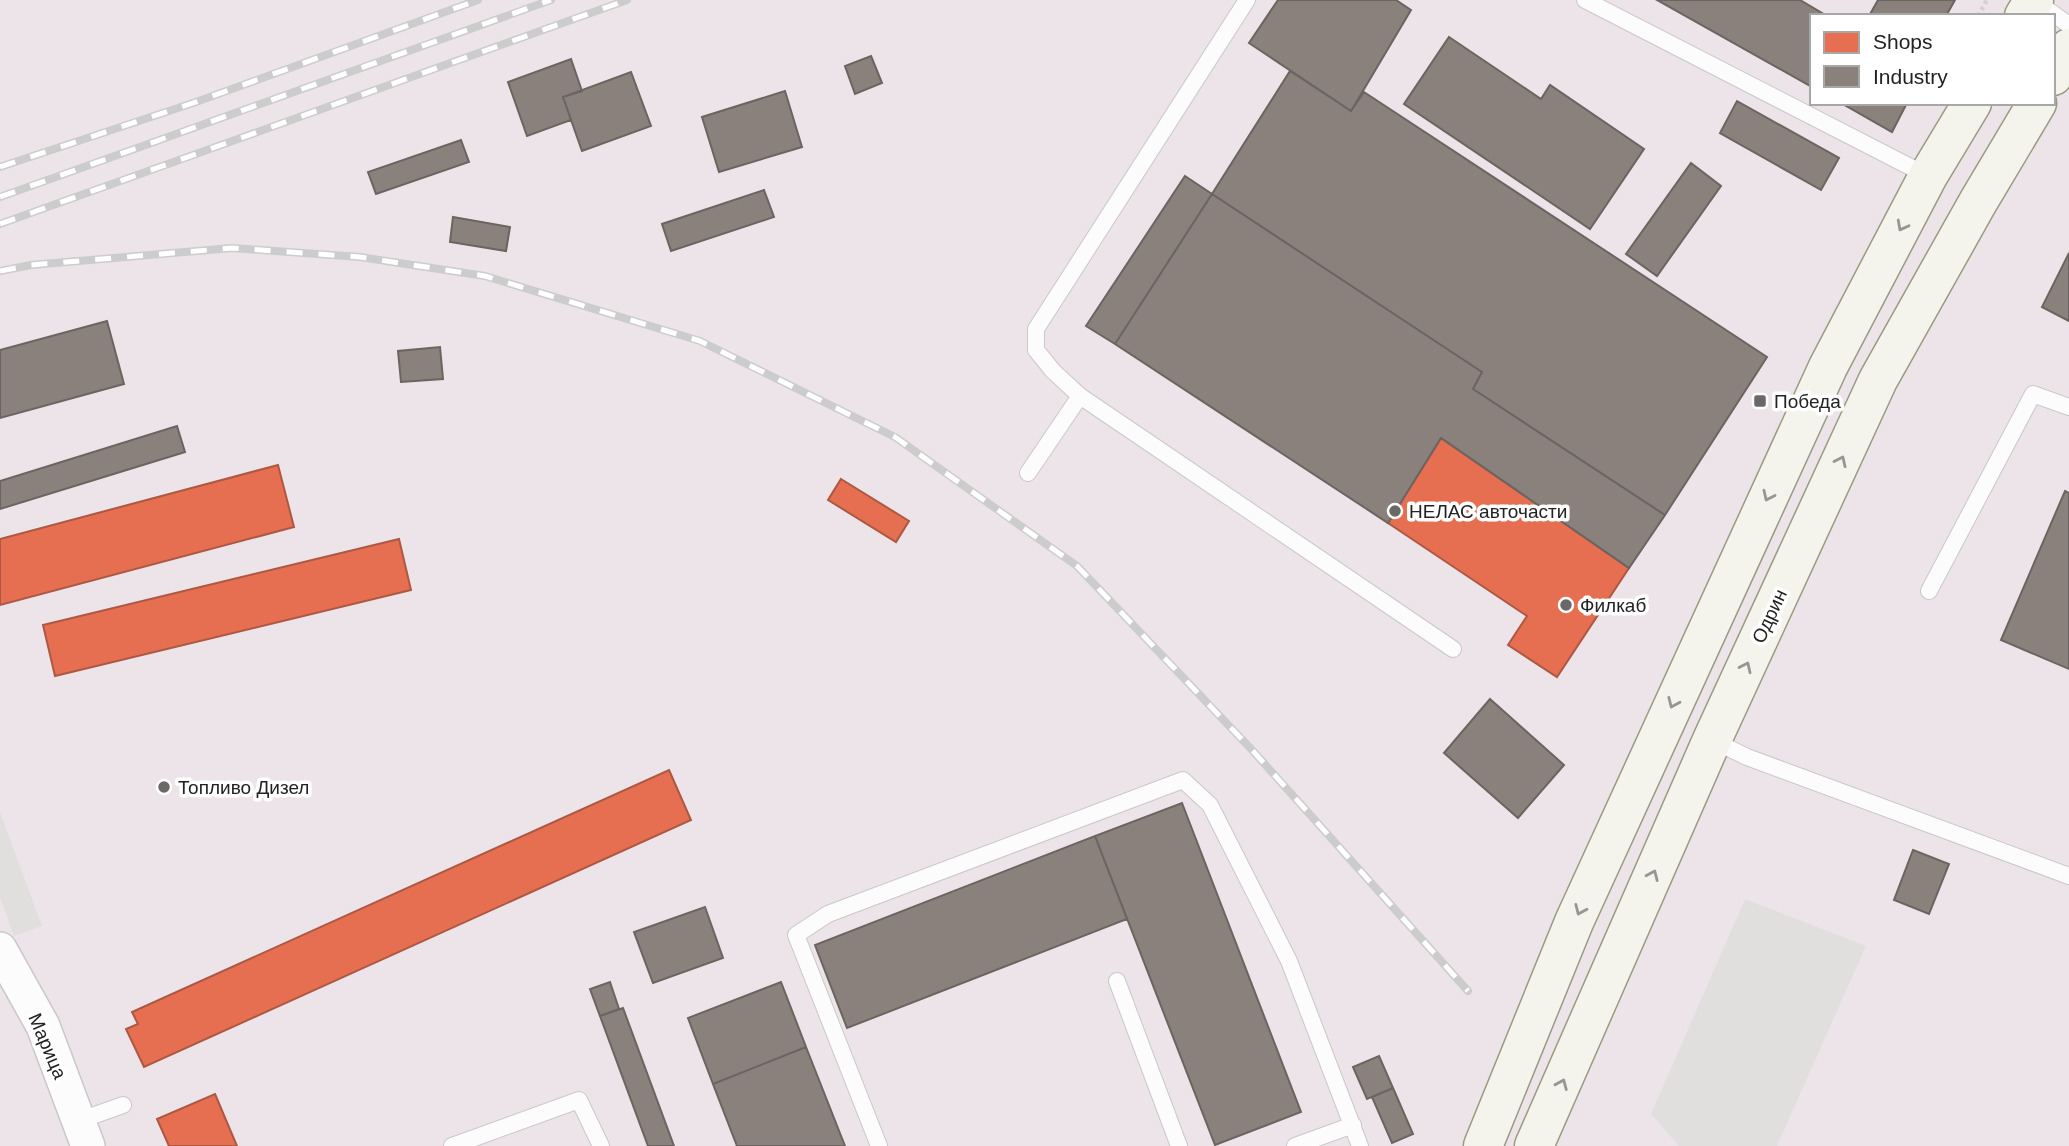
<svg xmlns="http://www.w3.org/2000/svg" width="2069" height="1146" font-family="Arial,sans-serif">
<rect width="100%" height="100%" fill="#f0eeeb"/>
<path fill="#ede4e9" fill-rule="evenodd" d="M0,0H2069V1146H0ZM1812,16H2053V103H1812Z"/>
<path fill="#e0dfde" d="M0,812L42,926L14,936L0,897Z
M1745,899L1866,946L1777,1146H1679L1651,1114Z"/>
<path fill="#e76f51" stroke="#ac5843" stroke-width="2" d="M1441,438L1629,568L1557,677L1508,645L1527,616L1388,523Z
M278,465L294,527L0,605V539Z
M841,479L909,521L896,542L828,500Z
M399,539L411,590L55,676L43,625Z
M669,770L691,820L144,1067L126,1029L138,1024L132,1012Z
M215,1094L237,1146H169L157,1119Z"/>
<path fill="#8a817c" stroke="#6b6461" stroke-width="2" d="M1278,0H1396L1411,10L1351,111L1249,43Z
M1657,0H1800L1827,16H1812V87Z
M1878,0H1955L1946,16H1869Z
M1449,37L1541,99L1550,85L1644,149L1590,229L1404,104Z
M871,56L882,83L855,94L845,66Z
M571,59L582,91L563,97L571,120L527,136L508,82Z
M1290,71L1351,111L1364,92L1767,357L1665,515L1473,389L1482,372L1212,194Z
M631,72L651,126L582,151L563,97Z
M785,91L802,147L719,172L702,117Z
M1737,101L1839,158L1821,190L1720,133Z
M1841,103H1907L1892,132Z
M461,140L469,162L376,194L368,172Z
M1691,163L1721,186L1657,276L1626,254Z
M1185,176L1212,194L1115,344L1086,326Z
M764,190L774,217L671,251L662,224Z
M1212,194L1482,372L1473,389L1665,515L1629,568L1441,438L1388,523L1115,344Z
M453,217L510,227L506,251L450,242Z
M2069,253V321L2042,307Z
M107,321L124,384L0,418V350Z
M440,347L443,379L401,382L398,351Z
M177,426L185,452L0,509V481Z
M2065,491L2069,493V669L2001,640Z
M1490,699L1564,765L1518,818L1444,753Z
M1182,803L1301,1112L1215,1145L1095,836Z
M1095,836L1127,919L847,1028L815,945Z
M1913,850L1949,864L1929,914L1894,900Z
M705,907L723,958L653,983L634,932Z
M610,982L619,1009L600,1016L590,989Z
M781,982L806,1047L713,1084L688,1018Z
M623,1008L674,1146H648L600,1016Z
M806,1047L845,1146H737L713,1084Z
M1379,1056L1393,1088L1367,1099L1353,1067Z
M1393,1088L1413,1134L1392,1143L1372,1097Z"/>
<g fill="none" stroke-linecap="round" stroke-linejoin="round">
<defs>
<path id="lane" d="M1247,0L1036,329V350L1053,371L1080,396L1453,649
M1585,0L1928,176
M2034,0L2069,25
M1028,473L1080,396
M1929,591L2033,394L2069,407
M1712,740L1747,757L2069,876
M1117,981L1179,1146
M78,1121L123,1105
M452,1146L579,1100L601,1146
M879,1146L796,935L828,914L1183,780L1210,805L1289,961L1360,1146
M1295,1146L1353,1125"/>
<path id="street" d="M0,949L43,1026L88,1146"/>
<path id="secondary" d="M2024,16L2034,0
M2053,76L2069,48
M1483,1146L1574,922L1828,367L1928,176L1972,103
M1534,1146L1712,740L1878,380L1978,202L2037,103"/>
</defs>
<use href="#lane" stroke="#c9c8c7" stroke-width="18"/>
<use href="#street" stroke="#c9c8c7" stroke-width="36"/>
<use href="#secondary" stroke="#999a82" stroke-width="41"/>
<path stroke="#dccecd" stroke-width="4.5" stroke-dasharray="3.5 3.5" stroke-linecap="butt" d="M1978,16L1987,0"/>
<use href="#lane" stroke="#fdfcfc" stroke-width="16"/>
<use href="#street" stroke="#fdfcfc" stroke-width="33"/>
<use href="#secondary" stroke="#f4f4ed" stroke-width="38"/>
<defs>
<path id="rail" d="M0,167L193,103L478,0
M0,197L551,0
M0,224L627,0
M0,271L31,265L232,248L360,257L485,276L700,341L895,437L1077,566L1253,751L1468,991"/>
</defs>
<use href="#rail" stroke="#ccc" stroke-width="8"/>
<use href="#rail" stroke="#fff" stroke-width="5" stroke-dasharray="16" stroke-linecap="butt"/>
</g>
<defs><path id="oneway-chevron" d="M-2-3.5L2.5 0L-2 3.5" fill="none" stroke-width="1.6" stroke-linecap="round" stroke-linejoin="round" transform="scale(1.75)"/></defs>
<g stroke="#969692">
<use href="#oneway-chevron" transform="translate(1902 226) rotate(118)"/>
<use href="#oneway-chevron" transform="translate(1841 461) rotate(-65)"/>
<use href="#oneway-chevron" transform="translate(1768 496) rotate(115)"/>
<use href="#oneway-chevron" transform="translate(1746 667) rotate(-65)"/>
<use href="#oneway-chevron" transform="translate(1673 703) rotate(114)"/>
<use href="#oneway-chevron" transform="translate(1653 875) rotate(-66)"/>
<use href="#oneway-chevron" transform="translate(1580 910) rotate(114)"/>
<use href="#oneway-chevron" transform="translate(1562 1084) rotate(-67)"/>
</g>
<g fill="#6a6968" stroke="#fff" stroke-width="2.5">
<rect x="1753" y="394" width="14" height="14" rx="3.5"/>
<circle cx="1395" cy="511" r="7"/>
<circle cx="1566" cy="605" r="7"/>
<circle cx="164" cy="787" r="7"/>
</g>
<g text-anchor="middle" stroke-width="7" stroke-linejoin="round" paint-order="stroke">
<g font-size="19" fill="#222" stroke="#fff" text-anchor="start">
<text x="1774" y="408">Победа</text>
<text x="1409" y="518">НЕЛАС авточасти</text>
<text x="1580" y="612">Филкаб</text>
<text x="178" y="794">Топливо Дизел</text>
</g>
<g font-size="19" fill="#222" stroke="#fff">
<text transform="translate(1769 616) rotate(-65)" y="7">Одрин</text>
<text transform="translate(48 1046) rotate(67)" y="7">Марица</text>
</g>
</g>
<rect x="1810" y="14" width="245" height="91" fill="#ffffff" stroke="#a7a7a7" stroke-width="2"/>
<rect x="1824" y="32" width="35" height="21" fill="#e76f51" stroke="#a7a7a7" stroke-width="2"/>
<text x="1873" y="49" font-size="21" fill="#222222">Shops</text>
<rect x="1824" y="66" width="35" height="21" fill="#8a817c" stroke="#a7a7a7" stroke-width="2"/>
<text x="1873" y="84" font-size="21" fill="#222222">Industry</text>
</svg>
